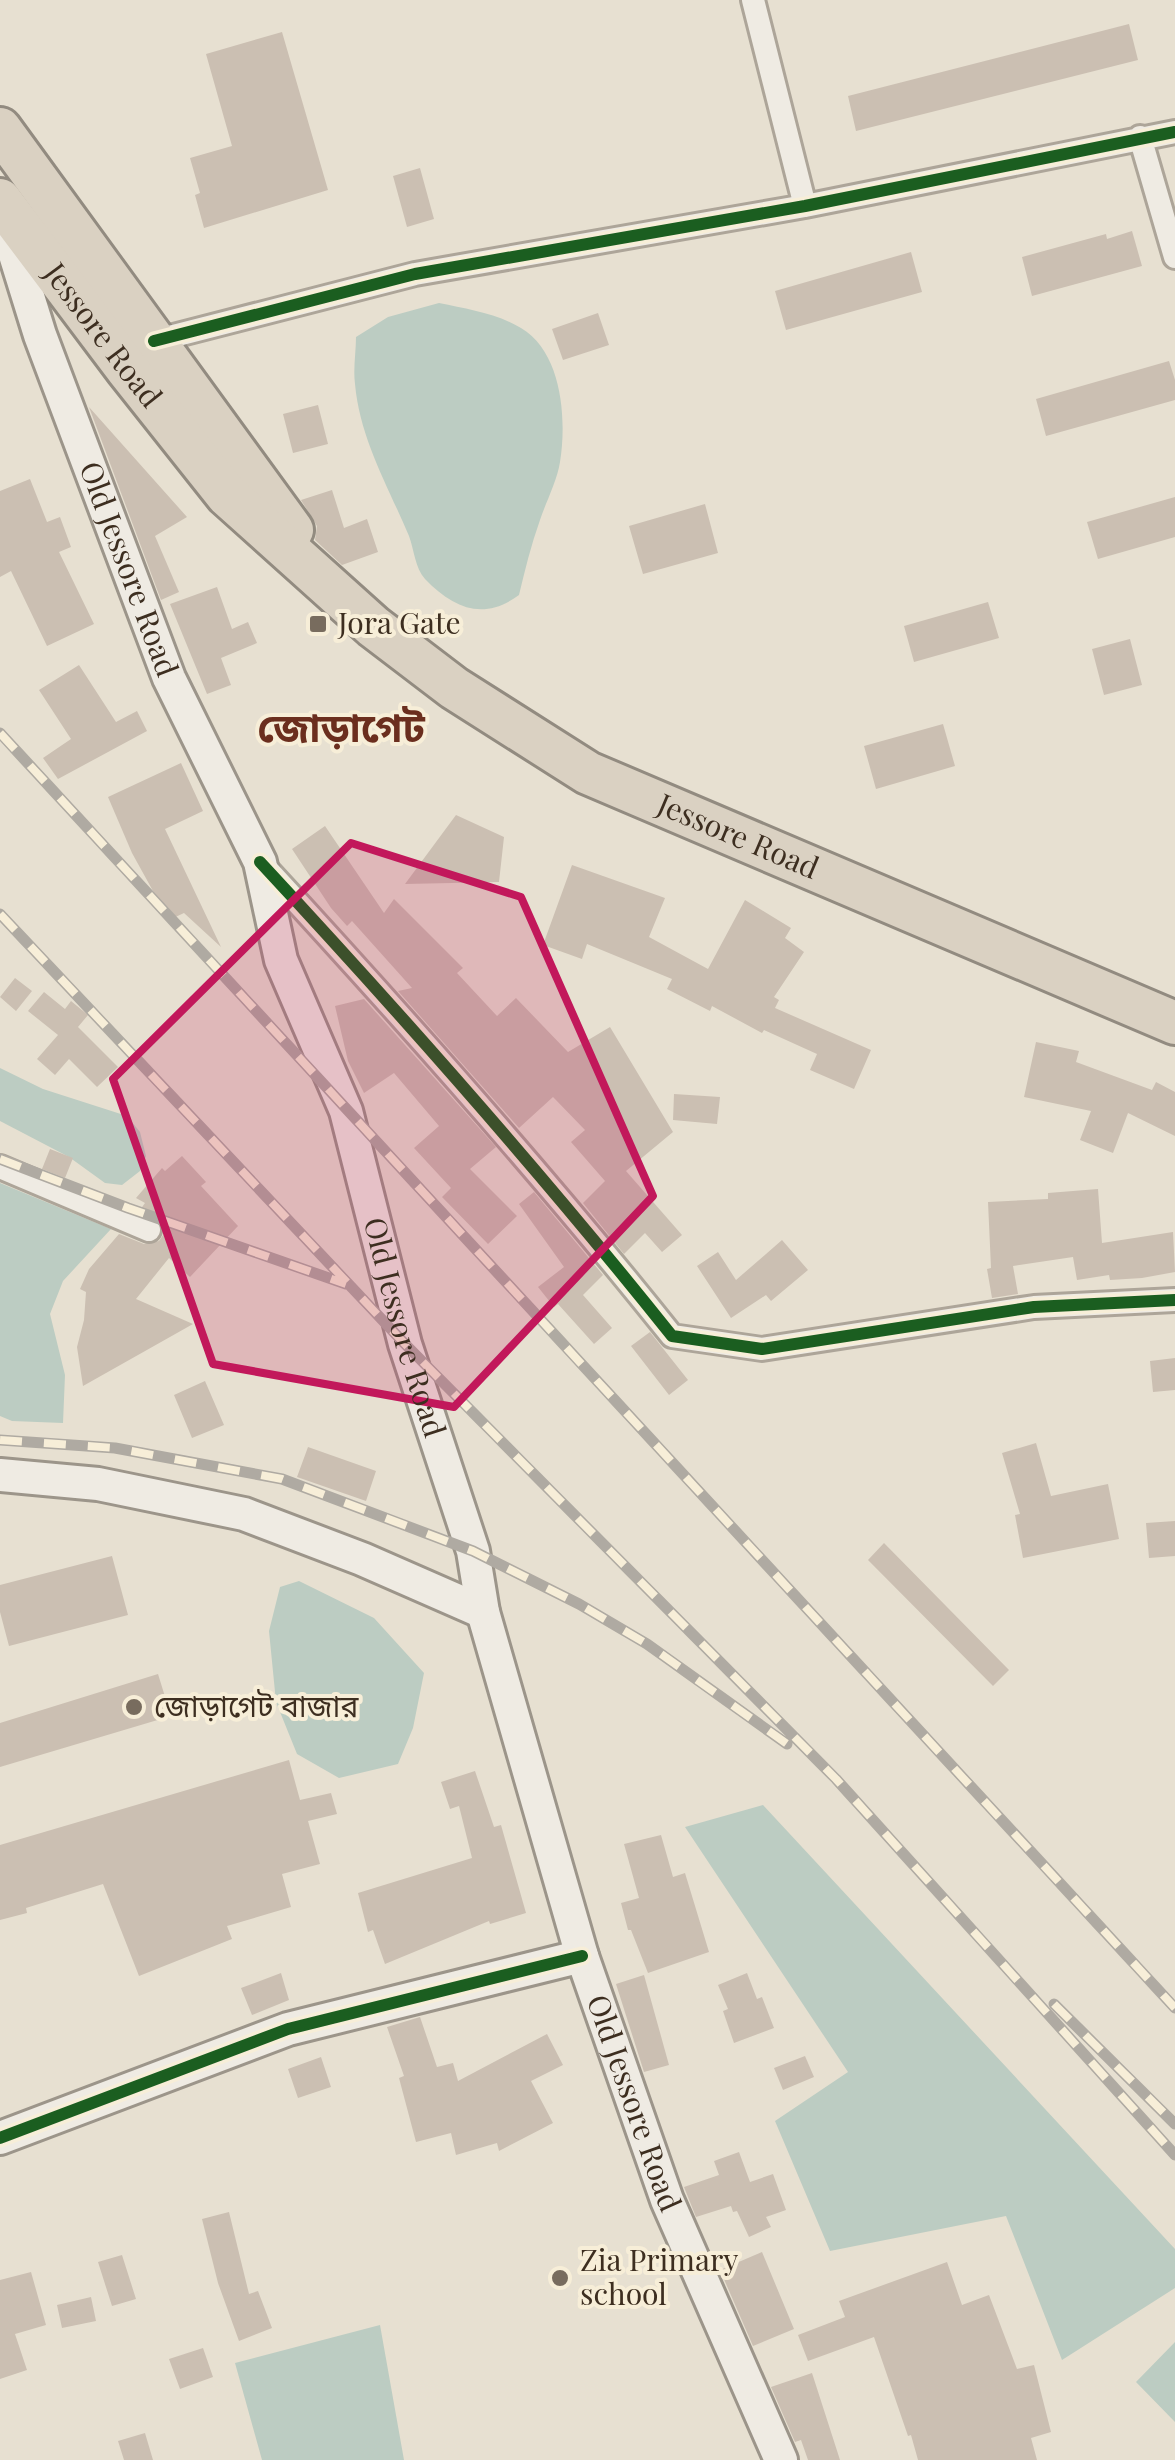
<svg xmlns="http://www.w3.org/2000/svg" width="1175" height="2460" font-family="'Playfair Display','Noto Sans Bengali',serif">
<rect width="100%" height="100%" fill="#e7e0d1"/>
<path fill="#bcccc2" d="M439,303C467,309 496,313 521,328C562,352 567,419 560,462C557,481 546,502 540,520C531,545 525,570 519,595C484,621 454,609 425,579C415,568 414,549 409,536C388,486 360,439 355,384C353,369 356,352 356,337L388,317Z
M0,1068L43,1089L127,1116L140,1132L146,1156L140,1171L122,1185L105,1183L69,1157L0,1121Z
M0,1183L111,1229L63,1281L50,1314L65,1375L63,1423L12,1421L0,1416Z
M299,1581L374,1618L424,1673L413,1728L398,1764L339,1778L297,1754L276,1702L269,1631L280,1587Z
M763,1805L1175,2249V2288L1062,2360L1006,2216L830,2251L775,2121L848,2072L685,1827Z
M380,2325L404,2460H262L235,2363Z
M1175,2342V2422L1136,2382Z"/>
<path fill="#cbbfb2" d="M1129,24L1138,60L856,131L848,96Z
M282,32L328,190L204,228L195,195L200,193L190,158L232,146L206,54Z
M420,168L434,219L407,227L393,176Z
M1132,231L1142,266L1032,296L1022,257L1106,234L1107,239Z
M911,252L922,292L786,330L775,291Z
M598,313L609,345L563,360L552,329Z
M1169,361L1175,380V400L1046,436L1036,399Z
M318,405L328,444L293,453L283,414Z
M89,407L187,517L155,536L179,592L161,600Z
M30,479L47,522L60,517L71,547L59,552L94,624L47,646L11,571L0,577V491Z
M332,490L344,528L367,519L378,552L342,565L315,540L317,526L301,500Z
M1175,497V537L1098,559L1087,522Z
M705,504L718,553L643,574L629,526Z
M217,587L232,629L248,622L257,643L221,658L231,685L207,694L170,604Z
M988,602L999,638L914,662L904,626Z
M1130,639L1142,685L1104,695L1092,649Z
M79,665L116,722L137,711L147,731L58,779L43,758L71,739L39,690Z
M943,724L955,766L876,789L864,746Z
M181,763L203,811L165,829L221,947L184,913L169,920L132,853L108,797Z
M456,815L504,837L499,882L405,884Z
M325,826L384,913L394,899L463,968L457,973L497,1016L516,998L568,1052L610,1027L673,1132L626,1171L682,1235L662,1252L645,1233L624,1254L583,1203L605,1181L571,1142L585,1130L553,1097L519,1128L398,991L412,988L352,921L347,926L331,908L292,849Z
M572,865L665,898L649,937L708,969L745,900L791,928L785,938L804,952L774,997L779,1000L775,1008L871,1050L854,1089L810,1070L817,1054L764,1030L762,1033L712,1006L710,1011L667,989L672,979L587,944L582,959L543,945Z
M15,978L32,991L16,1011L0,997Z
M44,992L65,1009L71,1001L88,1015L78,1027L118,1067L97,1087L69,1059L55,1075L37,1059L58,1035L28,1011Z
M364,999L496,1147L470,1169L517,1216L488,1244L442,1197L451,1188L414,1148L439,1126L394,1073L364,1093L348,1061L335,1006Z
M1036,1042L1079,1051L1076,1062L1152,1090L1156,1082L1175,1092V1136L1128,1113L1113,1153L1080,1140L1091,1111L1024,1097Z
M674,1094L720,1097L717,1124L673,1120Z
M50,1149L73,1158L65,1178L42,1169Z
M182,1156L206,1182L201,1186L238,1226L190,1277L169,1258L136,1299L193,1324L83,1386L77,1347L84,1320L86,1292L80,1289L89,1269L119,1234L144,1244L159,1241L163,1235L161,1222L140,1210L145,1203L136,1198L162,1168L165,1171Z
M1098,1189L1102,1243L1173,1232L1175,1272L1142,1278L1110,1280L1109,1275L1077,1280L1073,1257L1013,1266L1018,1294L992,1298L987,1269L991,1268L988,1202L1048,1199V1193Z
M534,1192L603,1275L583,1295L612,1328L594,1344L558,1304L554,1307L538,1287L564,1267L519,1204Z
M782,1240L808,1270L771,1301L766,1295L731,1318L697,1266L718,1252L736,1280Z
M650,1332L688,1380L669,1395L631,1346Z
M1175,1358V1390L1153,1392L1150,1361Z
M205,1381L224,1425L192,1438L174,1395Z
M1036,1443L1051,1496L1108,1484L1119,1539L1023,1558L1015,1515L1020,1514L1002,1453Z
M308,1447L376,1471L366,1501L297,1477Z
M1175,1521V1556L1149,1558L1146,1523Z
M884,1543L1009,1670L993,1686L868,1560Z
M112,1556L128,1615L9,1646L0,1612V1585Z
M158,1674L171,1716L0,1767V1723Z
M289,1760L300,1800L331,1793L337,1814L308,1821L320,1864L282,1874L291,1907L227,1926L232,1939L139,1976L103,1884L26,1908L27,1913L0,1920V1845Z
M475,1771L494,1827L501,1825L526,1913L490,1924L489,1921L385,1964L373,1930L368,1932L358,1893L472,1858L459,1806L450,1809L441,1782Z
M661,1835L673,1877L685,1873L709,1952L648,1973L631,1930H628L621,1903L639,1898L624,1844Z
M281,1973L289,2000L252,2015L241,1988Z
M747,1973L757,1999L762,1997L774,2028L734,2043L723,2011L728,2009L718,1985Z
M644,1975L669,2065L644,2072L616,1984Z
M420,2017L437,2067L453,2063L458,2081L547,2034L563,2065L531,2081L553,2123L499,2151L497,2143L456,2155L451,2133L416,2142L399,2078L404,2076L387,2027Z
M805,2056L814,2077L783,2090L774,2068Z
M321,2057L331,2087L298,2098L288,2069Z
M739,2152L750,2182L773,2174L786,2210L766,2217L771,2227L749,2237L737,2211L733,2212L731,2206L696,2217L684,2187L719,2175L714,2161Z
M229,2212L249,2294L258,2291L272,2328L239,2341L218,2283L202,2219Z
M762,2252L794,2329L753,2346L720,2270Z
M122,2255L136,2299L112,2306L98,2262Z
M947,2262L962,2305L989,2295L1017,2369L1034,2365L1051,2432L1031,2438L1037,2460H918L911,2435L908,2436L874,2337L808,2361L798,2335L845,2317L839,2301Z
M31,2272L46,2325L15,2334L27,2370L0,2379V2280Z
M91,2297L96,2321L62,2328L57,2305Z
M203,2348L213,2377L180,2389L169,2359Z
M812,2373L840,2460H808L801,2440L795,2442L771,2387Z
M145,2433L153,2460H124L118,2441Z"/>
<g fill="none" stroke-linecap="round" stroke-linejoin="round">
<defs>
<path id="street" d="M753,0L805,206
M1140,137L1175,257
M154,341L415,274L805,206L1175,132
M263,865C404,1018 542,1173 672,1336L762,1349L1034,1307L1175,1300
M0,1167L149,1230"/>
<g id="secondary">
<path id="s1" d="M3,216L40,335L169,678L260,862L281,960L346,1111L405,1344L473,1551L483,1612L582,1956L667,2200L781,2460"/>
<path d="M0,1475L98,1484L244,1514L362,1559L483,1612"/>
<path d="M0,2138L288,2029L582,1956"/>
</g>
<g id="highway">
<path d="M0,129L292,530"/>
<path id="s2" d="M0,200L127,369L227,495L374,627L454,688L588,773L1175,1023"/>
</g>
</defs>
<use href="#street" stroke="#ada599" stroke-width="28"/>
<use href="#secondary" stroke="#9c958a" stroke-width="38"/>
<use href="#highway" stroke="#928b80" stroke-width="48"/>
<use href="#street" stroke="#efebe3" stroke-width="22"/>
<use href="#secondary" stroke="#efebe3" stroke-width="32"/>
<use href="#highway" stroke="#dad1c2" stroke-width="42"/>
<defs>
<path id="rail" d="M0,733L1175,2008
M0,914L405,1344L836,1779L1175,2155
M0,1159L128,1208L346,1284
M0,1440L115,1448L282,1479L473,1551L579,1604L647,1644L787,1744
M1054,2004L1175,2124"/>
</defs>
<use href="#rail" stroke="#afaaa2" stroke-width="11"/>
<use href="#rail" stroke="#f7eed8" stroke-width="8" stroke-dasharray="22" stroke-linecap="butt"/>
<defs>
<path id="cycleway" d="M154,341L415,274L805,206L1175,132
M260,862C403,1016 541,1172 672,1336L762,1349L1034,1307L1175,1300
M0,2138L288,2029L582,1956"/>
</defs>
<use href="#cycleway" stroke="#f7eed8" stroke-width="19"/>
<use href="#cycleway" stroke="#1b5e20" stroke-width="12"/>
</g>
<path fill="#c2185b" fill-opacity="0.2" stroke="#c2185b" stroke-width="8" stroke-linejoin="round" d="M351,843L521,897L653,1196L454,1407L213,1364L113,1079Z"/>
<g fill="#786c5e" stroke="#f7eed8" stroke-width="4">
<rect x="308" y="614" width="20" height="20" rx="5"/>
<circle cx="134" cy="1707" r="10"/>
<circle cx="560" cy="2278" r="10"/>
</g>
<g text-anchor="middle" stroke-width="8" stroke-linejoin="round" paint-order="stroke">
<g font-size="30" fill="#3d2e20" stroke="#f7eed8">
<text dy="10" stroke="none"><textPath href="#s2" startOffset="170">Jessore Road</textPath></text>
<text dy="10" stroke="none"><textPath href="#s1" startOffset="375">Old Jessore Road</textPath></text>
<text dy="10" stroke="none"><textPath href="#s2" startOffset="992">Jessore Road</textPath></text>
<text dy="10" stroke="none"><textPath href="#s1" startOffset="1185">Old Jessore Road</textPath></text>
<text dy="10" stroke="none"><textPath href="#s1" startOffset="1995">Old Jessore Road</textPath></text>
</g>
<g font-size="30" fill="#3d2e20" stroke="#f7eed8" text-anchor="start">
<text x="338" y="634">Jora Gate</text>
<text x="154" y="1717">জোড়াগেট বাজার</text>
<text x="580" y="2271">Zia Primary<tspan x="580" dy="34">school</tspan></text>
</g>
<g font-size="40" font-weight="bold" fill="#6b2e1e" stroke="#f7eed8">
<text x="341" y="742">জোড়াগেট</text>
</g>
</g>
</svg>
